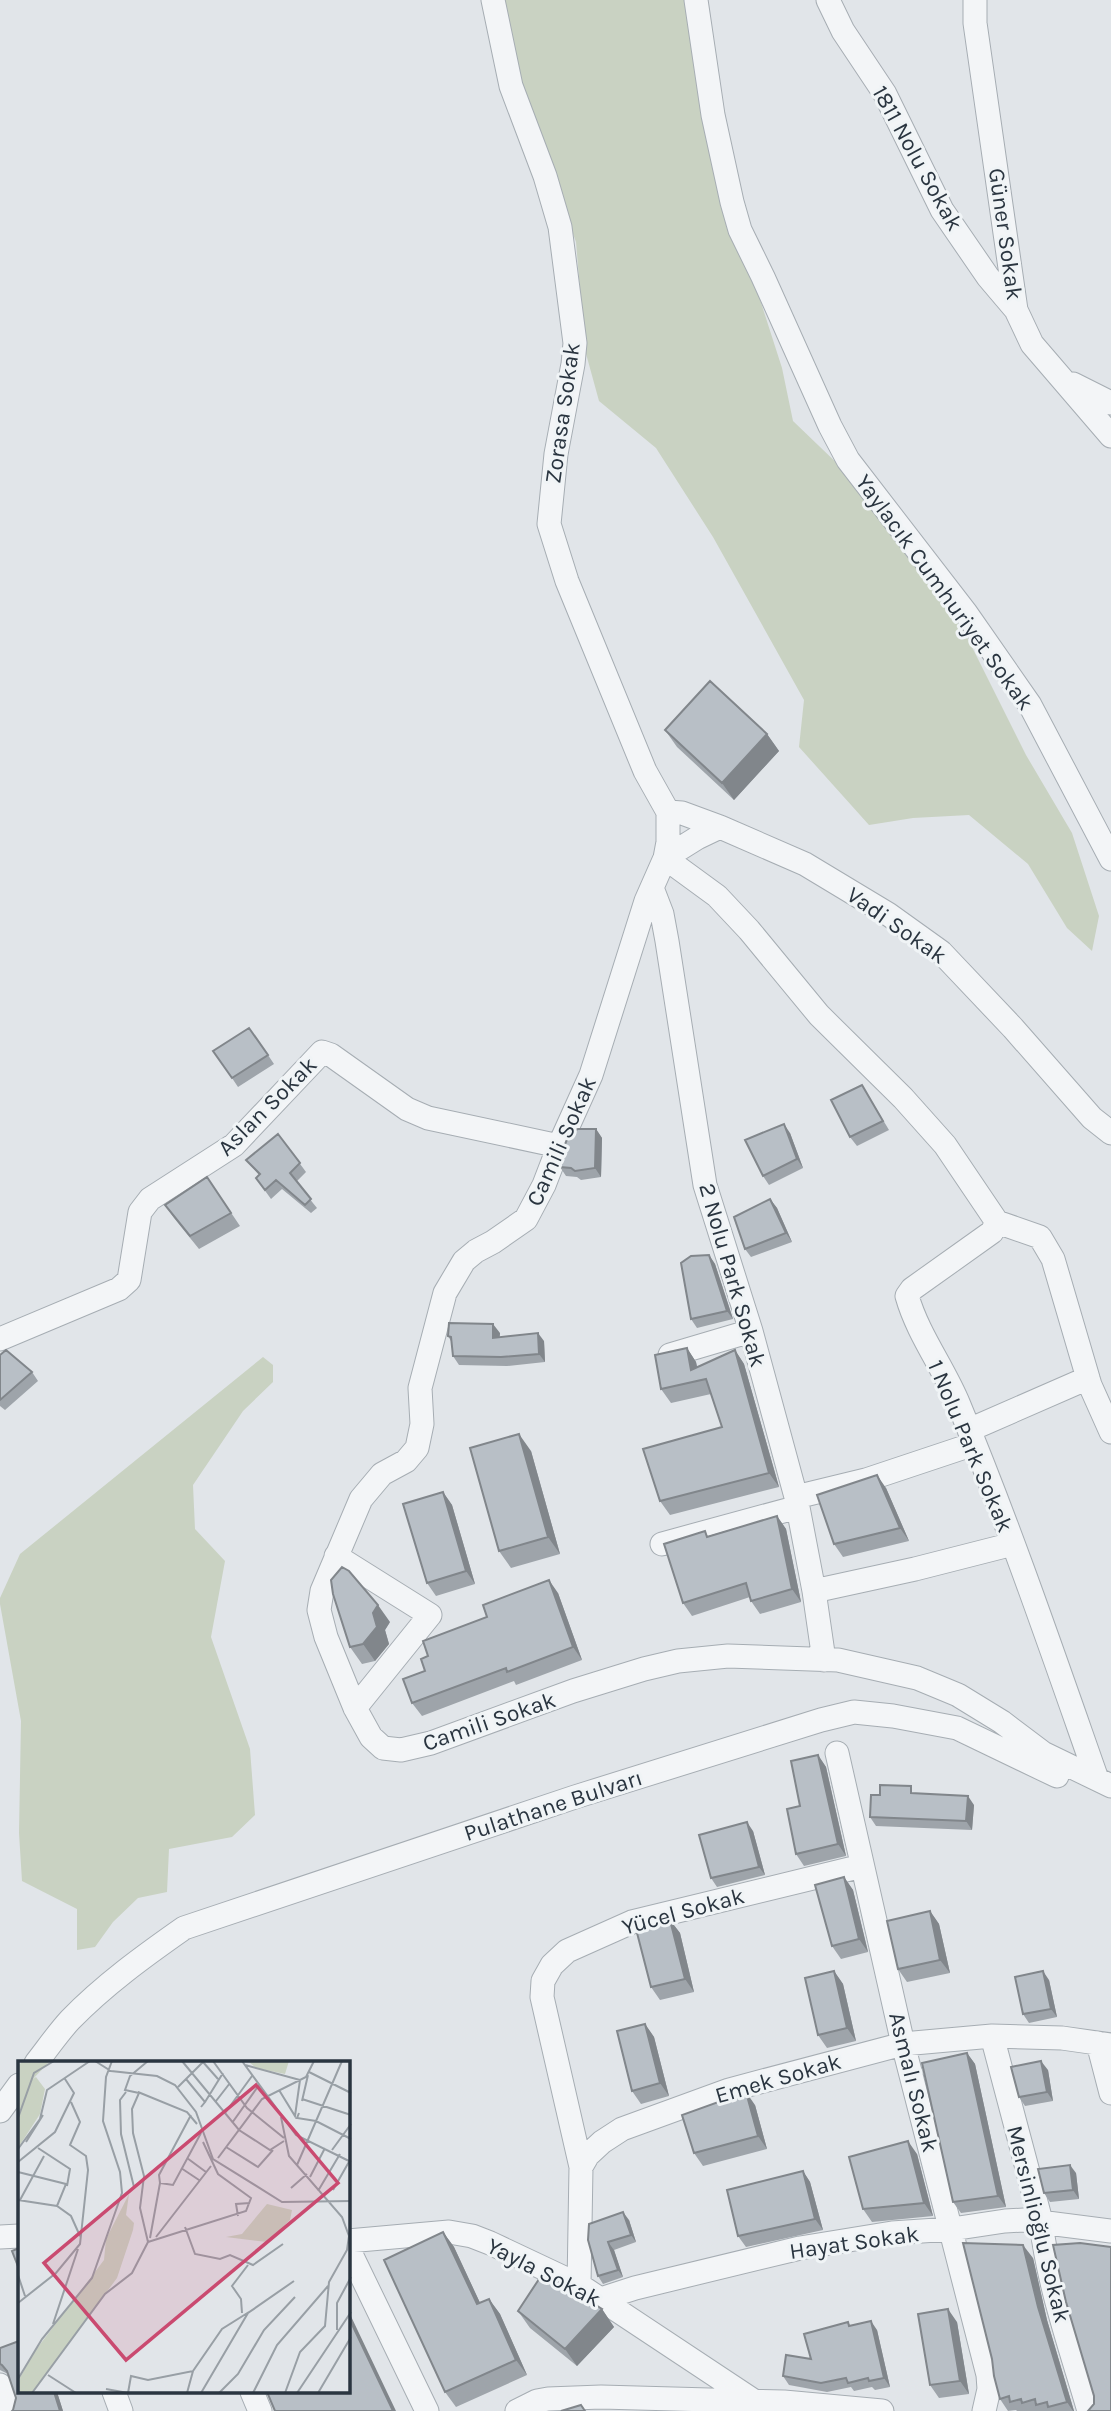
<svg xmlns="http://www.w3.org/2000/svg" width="1111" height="2411" font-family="Karla,sans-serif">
<rect width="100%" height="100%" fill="#e1e5e9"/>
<path fill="#c9d2c2" d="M503,0H686L755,284L782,368L793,421L920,543L1026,755L1072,833L1099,916L1092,951L1067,928L1028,864L969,815L913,818L869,825L799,747L804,700L713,537L656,448L599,401L585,350L576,242L518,81Z
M263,1357L273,1365V1382L243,1411L193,1485L195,1529L225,1561L211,1637L250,1749L255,1815L232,1837L169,1849L167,1892L138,1898L113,1922L95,1947L77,1950V1909L22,1881L19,1833L21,1721L0,1604V1598L20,1554Z"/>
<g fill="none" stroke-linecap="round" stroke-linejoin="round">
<defs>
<path id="minor" d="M493,0L511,86L545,176L560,227L575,343L573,364L556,454L549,524L567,581L645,771L668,812V842L665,858L646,901L591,1075L559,1146L544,1185L526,1219L493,1242L476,1251L464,1261L445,1293L420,1388L422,1424L417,1448L406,1461L382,1474L361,1499L322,1591L319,1610L326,1637L355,1708L371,1737L383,1748L401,1750L431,1743L573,1691L644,1669L678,1661L728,1656L838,1660L917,1678L958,1695L1002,1722L1043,1753L1111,1786
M696,0L713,115L732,202L740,230L763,277L830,426L848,460L966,613L1030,705L1111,859
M828,0L843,31L885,94L942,210L988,277L1016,310
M975,0V23L1016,310L1032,344L1111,436
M1073,384L1111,403
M668,812L682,813L720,827L805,864L888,914L941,952L1013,1028L1092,1118L1111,1133
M720,827L697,838L665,858L717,896L749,930L819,1015L903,1098L945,1145L997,1222L992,1232L912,1289L907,1296C918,1335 944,1368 959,1405C1010,1528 1053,1654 1097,1779
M652,888L662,914L667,941L705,1185L751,1331L796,1497L814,1591L824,1660
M997,1222L1040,1237L1053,1259L1090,1385L1111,1432
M0,1339L119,1289L129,1280L140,1212L150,1199L234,1145L322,1052L331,1055L407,1109L428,1118L559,1146
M670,1355L751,1331
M969,1430L1088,1378
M796,1497L866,1480L974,1444
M662,1544L798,1507
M336,1556L430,1615L355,1708
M814,1591L915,1569L1013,1544
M837,1753L903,2044L988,2375L989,2389L984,2411
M992,2036L1041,2221C1048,2285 1071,2349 1089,2411
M1098,2043L1111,2093
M36,2063C47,2049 58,2033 70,2020C104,1985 144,1956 184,1928L575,1797L821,1720L854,1712L893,1716L957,1728L1057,1776
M0,2111L19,2085
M581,2167L542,1997L543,1981L552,1965L567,1951L632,1922L862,1866
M0,2237L19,2236
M348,2241L449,2232L472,2236L490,2243L579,2285L754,2401
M348,2248L427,2411
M579,2285L581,2167L588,2155L602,2142L622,2129L729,2090L903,2044L992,2036L1062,2038L1111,2045
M601,2299L635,2288L800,2248L892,2233L952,2229L1005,2221L1024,2220L1111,2231
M0,2385L9,2411
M114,2392L121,2411
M252,2392L260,2411
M517,2411L537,2401L548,2399L601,2397L784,2402L882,2411"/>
</defs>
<use href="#minor" stroke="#a6adb3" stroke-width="25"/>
<use href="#minor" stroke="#f3f5f7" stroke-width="23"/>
</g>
<path fill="#9ea4aa" d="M665,730L767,734L779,751L734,800L677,747Z
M268,1055L274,1064L238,1087L232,1078Z
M862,1085L889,1130L857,1146L850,1137Z
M596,1129L602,1138L601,1177L581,1180L577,1177L566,1176L560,1167Z
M790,1133L803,1168L769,1185L763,1176Z
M278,1134L306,1172L296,1182L317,1208L311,1213L282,1189L271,1199L256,1178L259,1175L246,1160Z
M207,1177L240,1226L199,1249L174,1218L165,1205Z
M770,1199L777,1208L792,1242L751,1257L745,1249Z
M709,1255L715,1264L733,1319L697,1328L691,1319Z
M500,1333L499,1337L544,1341L545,1362L507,1366L459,1365L453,1356L451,1341L448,1336Z
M687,1348L696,1362L697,1367L735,1350L744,1364L779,1487L670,1515L660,1501L722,1427L711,1394L671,1403L661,1389Z
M0,1355L32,1372L38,1381L5,1410L0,1406Z
M531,1451L560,1554L511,1568L499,1551Z
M886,1488L909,1541L843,1557L834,1544Z
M443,1492L452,1505L475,1584L436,1596L427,1583Z
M777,1516L786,1529L801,1602L760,1614L751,1601L750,1597L692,1616L683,1603L708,1536Z
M558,1593L582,1660L516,1685L514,1681L422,1716L412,1703L425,1671Z
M390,1622L385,1630L389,1644L375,1661L362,1664L350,1647Z
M818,1755L826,1767L846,1856L804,1866L796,1854L800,1806Z
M916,1793L974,1805L972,1830L876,1826L870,1817Z
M753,1831L765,1875L717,1887L711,1878Z
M844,1877L853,1890L868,1952L841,1959L832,1946Z
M930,1911L939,1924L950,1973L907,1982L898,1969Z
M670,1920L680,1933L694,1992L660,2000L651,1987Z
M834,1971L843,1984L856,2041L827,2048L818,2035Z
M1049,1980L1057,2017L1029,2023L1023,2014Z
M645,2024L654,2037L669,2096L641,2104L632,2091Z
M967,2053L975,2064L1006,2207L961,2213L953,2202Z
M1048,2070L1053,2101L1025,2106L1019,2097Z
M755,2105L767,2149L703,2166L694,2153Z
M917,2154L933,2216L872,2222L863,2209Z
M803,2171L810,2182L823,2230L746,2247L738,2236Z
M1076,2173L1079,2199L1050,2202L1044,2193Z
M629,2220L636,2242L614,2250L623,2277L603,2284L598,2276L588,2240Z
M443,2232L454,2247L480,2303L489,2299L500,2314L527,2375L456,2407L445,2392Z
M1033,2258L1047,2320L1074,2411H1017L1016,2410L1008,2411L1000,2399Z
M602,2309L614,2327L577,2366L530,2328L518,2311Z
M957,2322L969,2394L939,2398L930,2385Z
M851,2326L877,2330L890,2387L875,2390L872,2387L854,2391L851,2387L827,2392L789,2385L783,2376L811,2359Z
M0,2348L57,2392L63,2411H12L13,2410L16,2398L8,2374L0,2370Z"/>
<path fill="#81868b" d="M767,734L779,751L734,800L722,783Z
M784,1124L790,1133L803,1168L797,1159Z
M596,1129L602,1138L601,1177L595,1168Z
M770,1199L777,1208L792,1242L786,1233Z
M709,1255L715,1264L733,1319L727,1311Z
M493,1324L500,1333L499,1347L493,1338Z
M538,1333L544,1341L545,1362L539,1354Z
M687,1348L696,1362L700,1381L691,1370Z
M735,1350L744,1364L779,1487L769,1473Z
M519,1434L531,1451L560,1554L548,1537Z
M877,1475L886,1488L909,1541L900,1528Z
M443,1492L452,1505L475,1584L466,1571Z
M777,1516L786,1529L801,1602L792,1589Z
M549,1580L558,1593L582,1660L573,1647Z
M378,1605L390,1622L385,1630L389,1644L375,1661L363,1644L373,1613Z
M818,1755L826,1767L846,1856L838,1844Z
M968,1796L974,1805L972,1830L966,1821Z
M747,1822L753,1831L765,1875L759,1867Z
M844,1877L853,1890L868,1952L859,1939Z
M930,1911L939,1924L950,1973L940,1960Z
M670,1920L680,1933L694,1992L685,1979Z
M834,1971L843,1984L856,2041L847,2028Z
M1043,1971L1049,1980L1057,2017L1051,2009Z
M645,2024L654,2037L669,2096L660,2083Z
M967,2053L975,2064L1006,2207L998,2196Z
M1041,2061L1048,2070L1053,2101L1047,2092Z
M746,2092L755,2105L767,2149L758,2136Z
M908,2141L917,2154L933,2216L924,2203Z
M1070,2165L1076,2173L1079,2199L1073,2190Z
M803,2171L810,2182L823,2230L815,2219Z
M623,2212L629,2220L636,2242L631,2235Z
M443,2232L454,2247L488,2320L477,2304Z
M608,2242L614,2250L623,2277L618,2270Z
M1023,2245L1033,2258L1047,2320L1074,2411H1073L1067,2402L1038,2307Z
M489,2299L500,2314L527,2375L516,2360Z
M602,2309L614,2327L577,2366L565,2349Z
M948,2309L957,2322L969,2394L960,2381Z
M348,2310L396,2411H393L348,2316Z
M871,2321L877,2330L890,2387L884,2378Z
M54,2392H57L63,2411H60Z"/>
<path fill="#b8bfc6" stroke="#81868b" stroke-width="2" d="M710,681L767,734L722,783L665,730Z
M249,1028L268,1055L232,1078L213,1051Z
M862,1085L883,1121L850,1137L831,1100Z
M784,1124L797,1159L763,1176L745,1140Z
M578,1129H596L595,1168L575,1171L571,1168L560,1167L559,1159L570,1132Z
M278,1134L300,1163L290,1173L311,1199L305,1205L276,1180L265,1190L256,1178L260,1174L246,1160Z
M207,1177L231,1213L190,1236L165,1205Z
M770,1199L786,1233L745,1249L734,1217Z
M709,1255L727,1311L691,1319L681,1263L691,1256Z
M449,1323L493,1324V1338L538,1333L539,1354L501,1357L453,1356L451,1337L448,1336Z
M687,1348L691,1370L735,1350L769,1473L660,1501L643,1449L722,1427L706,1379L661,1389L655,1355Z
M6,1350L32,1372L0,1400V1355Z
M519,1434L548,1537L499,1551L470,1448Z
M877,1475L900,1528L834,1544L817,1495Z
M443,1492L466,1571L427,1583L403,1504Z
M777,1516L792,1589L751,1601L746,1583L683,1603L664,1544L705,1531L707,1537Z
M342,1567L349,1571L378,1605L373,1613L377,1627L363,1644L350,1647L333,1594L331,1580Z
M549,1580L573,1647L507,1672L506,1668L412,1703L403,1679L425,1671L421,1659L428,1656L423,1641L487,1617L483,1605Z
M818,1755L838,1844L796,1854L787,1809L800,1806L791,1761Z
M880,1785L911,1786V1793L968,1796L966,1821L870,1817L871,1795H880Z
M747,1822L759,1867L711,1878L699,1835Z
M844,1877L859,1939L832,1946L815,1885Z
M930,1911L940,1960L898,1969L887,1921Z
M670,1920L685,1979L651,1987L636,1929Z
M834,1971L847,2028L818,2035L805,1978Z
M1043,1971L1051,2009L1023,2014L1015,1977Z
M645,2024L660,2083L632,2091L617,2031Z
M967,2053L998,2196L953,2202L922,2063Z
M1041,2061L1047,2092L1019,2097L1011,2067Z
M746,2092L758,2136L694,2153L682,2115Z
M908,2141L924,2203L863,2209L849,2157Z
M1070,2165L1073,2190L1044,2193L1038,2169Z
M803,2171L815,2219L738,2236L727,2190Z
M623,2212L631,2235L608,2242L618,2270L598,2276L588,2240L589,2224Z
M443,2232L477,2304L489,2299L516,2360L445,2392L384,2260Z
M963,2243L1023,2245L1038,2307L1067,2402L1048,2407L1047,2402L1036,2405L1035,2399L1022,2403L1021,2399L1010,2402L1009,2396L1000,2399L994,2376L992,2359Z
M1080,2243L1111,2247V2411H1088L1094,2404V2396L1066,2302L1053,2245Z
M19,2248V2269L12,2251Z
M543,2273L602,2309L565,2349L518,2311Z
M948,2309L960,2381L930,2385L918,2314Z
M348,2316L393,2411H275L267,2392H348Z
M871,2321L884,2378L869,2381L868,2378L848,2383L846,2378L821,2383L783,2376L786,2355L811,2359L804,2334L848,2322L849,2326Z
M19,2341V2392H54L60,2411H12L13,2410L16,2398L7,2371L2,2365L0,2364V2348Z
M581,2405L585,2411H561Z"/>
<g text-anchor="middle" stroke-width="6" stroke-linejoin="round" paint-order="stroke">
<g font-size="23" fill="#2a3540" stroke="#f0f4f6">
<text transform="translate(918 158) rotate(61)" y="8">1811 Nolu Sokak</text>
<text transform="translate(1006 234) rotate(82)" y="8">Güner Sokak</text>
<text transform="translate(562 413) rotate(-82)" y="8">Zorasa Sokak</text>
<text transform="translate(945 592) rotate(54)" y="8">Yaylacık Cumhuriyet Sokak</text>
<text transform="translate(897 925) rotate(35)" y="8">Vadi Sokak</text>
<text transform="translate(267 1106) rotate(-45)" y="8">Aslan Sokak</text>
<text transform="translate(561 1141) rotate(-66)" y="8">Camili Sokak</text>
<text transform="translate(733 1275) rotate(74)" y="8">2 Nolu Park Sokak</text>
<text transform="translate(971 1446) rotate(67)" y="8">1 Nolu Park Sokak</text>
<text transform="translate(489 1721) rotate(-19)" y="8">Camili Sokak</text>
<text transform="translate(553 1805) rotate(-18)" y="8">Pulathane Bulvarı</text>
<text transform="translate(683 1911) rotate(-15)" y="8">Yücel Sokak</text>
<text transform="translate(778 2078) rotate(-16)" y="8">Emek Sokak</text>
<text transform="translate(914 2082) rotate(76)" y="8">Asmalı Sokak</text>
<text transform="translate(1039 2224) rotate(76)" y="8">Mersinlioğlu Sokak</text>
<text transform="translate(854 2242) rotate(-8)" y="8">Hayat Sokak</text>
<text transform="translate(544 2272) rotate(27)" y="8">Yayla Sokak</text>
</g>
</g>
<g transform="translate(18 2061)">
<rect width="332" height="332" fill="#e1e5e9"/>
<path d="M4,0H32L15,18L18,16L27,28L22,53L0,87V6ZM230,0H271L267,13L238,7ZM111,133L108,154L116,162L115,169L99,217L14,332H0V320L17,290L86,199L88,178ZM249,143L274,149L272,159L249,181L208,176L224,173Z" fill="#c9d2c2"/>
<path fill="none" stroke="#989fa5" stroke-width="2" d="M77,0L93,10L139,15L157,24L178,51L195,98L264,141L333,140M130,0L112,15L107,29L121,32L114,48L115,72L126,115L122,147L130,181M164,0L221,69L252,89L266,80M195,0L229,47L266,77M224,0L278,74L333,101M185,1L200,18M227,4L282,19L277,55L261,29M291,11L333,32M168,18L187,41L183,46M160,26L186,0M108,31L102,39L103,73L116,126M120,31L169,51L179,63M284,38L333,54M198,40L212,22M284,40L290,14M187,41L205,12M207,52L234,15M281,52L279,57L298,60L333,78M263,56L271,95L324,156L331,175L329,189L311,221L307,265L282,291L267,332M0,57L16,12L36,0M214,62L241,24M8,81L25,54M208,86L240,106L255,89M20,87L52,108L49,125M0,88L22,58L29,29L72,0M314,89L333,63M169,97L188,111M200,97L244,38L288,16L296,0M0,101L37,71L56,32L47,18M279,104L324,0M163,107L181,119M0,111L48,123L39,145M292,116L307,87M142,122L141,114L173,54M273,127L289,113M315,129L332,99M300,130L322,93M0,139L39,145L53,155L62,175M2,139L26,95M220,155L218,143L232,142M167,166L177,193L202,198L212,194L235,204L265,183M138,176L193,105M132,177L142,122L155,124L183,72M130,181L228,150L233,137L200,113L185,81M0,214L7,235M0,242L38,212L62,183L70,109L68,95L52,84L62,61L53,41M224,252L223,238L214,225L230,204M35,263L60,188M319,269V242L333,216M175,310L204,268L231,251M30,314L58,332M0,318L24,278L74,217L104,132L102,111L85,60L88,16L94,0M88,328L110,332M14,332L87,233L114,212L130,181M110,332L113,315L130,319L175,310L169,332M183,332L230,252L276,220M201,332L220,313L246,269L277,236M235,332L259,284L310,225M279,332L333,251M300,332L333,276"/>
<path fill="#ca4a70" fill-opacity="0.15" stroke="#ca4a70" stroke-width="3.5" d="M238,24L320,122L108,299L26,202Z"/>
<rect width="332" height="332" fill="none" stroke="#2a3540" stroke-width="3.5"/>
</g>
</svg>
